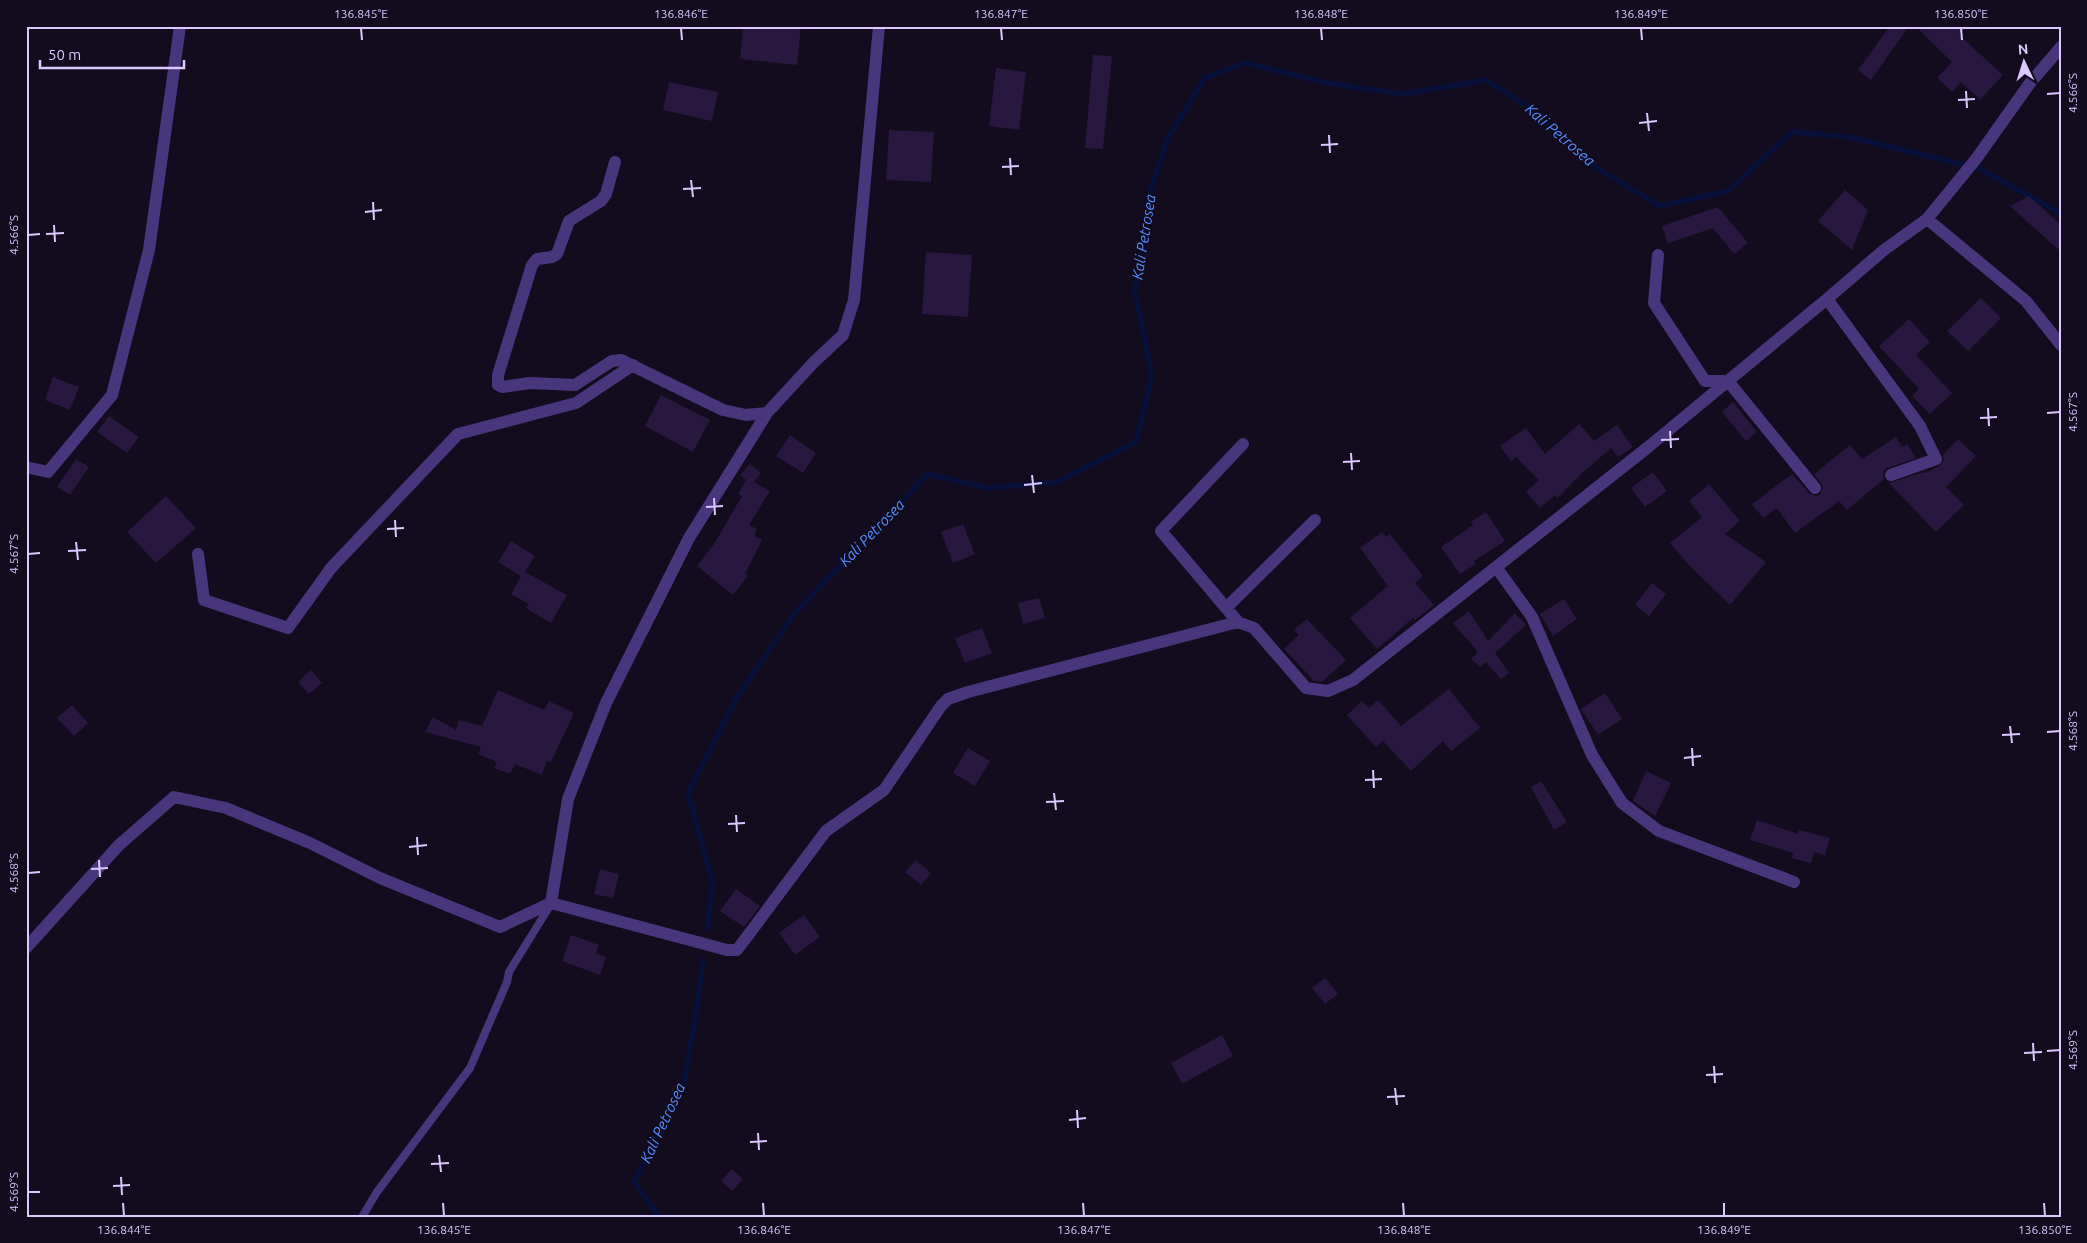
<svg xmlns="http://www.w3.org/2000/svg" width="2087" height="1243" font-family="Ubuntu,sans-serif">
<rect width="100%" height="100%" fill="#120c1e"/>
<g fill="none" stroke-linecap="round" stroke-linejoin="round">
<path stroke="#08103a" stroke-width="5.5" d="M707,928L713,883L688,793L736,699L795,613L928,474L988,488L1057,482L1136,442L1152,376L1135,292L1148,198L1168,138L1205,78L1245,63L1327,83L1403,94L1486,80L1540,114L1597,168L1660,206L1728,191L1792,132L1849,137L1978,168L2057,211L2061,215
M660,1217L634,1182L683,1088L695,1021L703,960"/>
</g>
<path fill="#28183f" d="M743,26H801L797,65L740,59Z
M1890,26H1909L1871,80L1858,70Z
M1915,26H1967L1959,35L2003,75L1980,100L1961,82L1952,92L1937,78L1952,62Z
M1093,55L1112,56L1103,149L1085,148Z
M996,68L1026,72L1019,130L989,126Z
M669,82L718,92L712,121L663,110Z
M889,130L934,132L931,182L886,180Z
M1845,190L1868,210L1852,250L1818,221Z
M2029,196L2061,225V252L2010,206Z
M1718,207L1748,243L1734,254L1713,228L1668,243L1662,226Z
M926,252L972,255L968,317L922,314Z
M1981,298L2001,318L1968,351L1947,331Z
M1909,319L1930,342L1916,355L1952,393L1930,414L1912,396L1919,389L1879,346Z
M53,377L79,387L70,410L45,400Z
M661,395L710,420L693,452L645,426Z
M1733,402L1757,432L1746,441L1722,412Z
M109,416L139,437L127,453L97,432Z
M1579,424L1594,441L1617,425L1633,447L1618,457L1611,448L1581,474L1558,498L1555,495L1540,508L1526,492L1539,480L1516,457L1511,461L1500,446L1526,428L1545,454Z
M790,435L816,453L803,473L776,456Z
M1896,437L1902,447L1907,444L1916,458L1885,469L1883,474L1884,479L1847,510L1839,501L1795,533L1777,508L1763,518L1752,504L1792,474L1809,493L1816,496L1820,495L1823,486L1814,474L1850,445L1862,459Z
M1958,439L1976,456L1946,487L1964,505L1936,532L1889,483L1925,472L1926,473L1939,466L1944,460L1943,455Z
M76,459L89,467L70,495L57,487Z
M750,464L761,473L754,482L770,491L749,525L757,529L754,536L762,540L745,574L748,576L733,595L697,566L714,544L742,496L738,494L746,480L740,475Z
M1653,472L1667,491L1645,507L1631,488Z
M1709,484L1740,521L1725,534L1766,562L1730,605L1688,564L1670,543L1702,517L1689,501Z
M166,496L196,528L156,563L127,532Z
M1486,512L1505,541L1474,561L1476,564L1460,574L1441,547L1473,525L1471,522Z
M963,524L975,554L953,563L941,532Z
M1382,532L1386,537L1390,534L1423,576L1415,583L1434,605L1415,620L1413,618L1377,649L1350,618L1388,586L1360,548Z
M511,541L535,556L525,572L567,595L551,623L526,608L529,604L511,594L521,576L498,562Z
M1652,583L1666,594L1649,616L1635,605Z
M1039,598L1045,618L1023,624L1018,603Z
M1564,599L1577,619L1553,636L1540,614Z
M1469,611L1488,641L1515,613L1526,625L1495,653L1509,673L1501,679L1486,662L1480,667L1471,659L1478,652L1453,623Z
M1307,619L1346,660L1322,682L1314,681L1284,649L1299,635L1294,630Z
M982,628L992,653L965,663L955,638Z
M311,670L322,683L309,694L298,682Z
M1449,689L1480,728L1451,751L1443,741L1411,771L1383,741L1376,747L1347,715L1362,701L1369,708L1378,700L1401,726Z
M498,690L544,710L549,701L574,713L551,762L547,761L542,775L515,764L510,774L494,768L497,762L478,754L481,747L425,732L433,717L456,730L459,720L482,726Z
M1605,693L1622,719L1598,735L1581,709Z
M72,705L88,723L74,736L57,718Z
M968,748L990,761L975,786L953,773Z
M1646,771L1671,783L1655,816L1633,801Z
M1541,781L1567,822L1554,830L1531,787Z
M1757,820L1798,834L1799,830L1830,838L1825,855L1814,852L1811,863L1792,858L1793,853L1750,840Z
M916,860L931,873L921,885L905,872Z
M600,869L619,874L613,898L594,894Z
M736,889L760,906L744,927L720,911Z
M804,915L820,937L795,955L779,933Z
M571,935L599,945L596,953L606,957L600,975L562,961Z
M1325,978L1338,994L1325,1004L1312,988Z
M1222,1035L1233,1056L1182,1084L1171,1063Z
M732,1169L743,1179L732,1191L721,1181Z"/>
<g fill="none" stroke-linecap="round" stroke-linejoin="round">
<path stroke="#48367d" stroke-width="8" d="M362,1217L377,1192L470,1068L507,982L509,972L551,904"/>
<path stroke="#48367d" stroke-width="12" d="M615,162L606,194L601,201L569,221L557,254L552,257L537,259L532,265L498,375V385L502,387L530,383L575,385L612,361L621,360L723,410L746,415L767,413L814,362L843,335L854,300L879,26
M1927,219L2026,301L2061,345
M1658,255L1654,303L1705,381H1728L1815,488
M1827,299L1920,426L1936,459L1891,475
M26,467L48,472L112,395L149,250L180,26
M198,554L204,600L288,628L331,568L458,434L576,403L633,365
M1496,567L1532,617L1592,755L1622,803L1659,831L1794,882
M1226,608L1315,520
M1238,622L1161,531L1243,444
M551,903L568,799L606,703L689,538L767,413
M26,948L119,845L174,797L226,808L310,843L380,878L500,927L551,903L727,950H737L826,831L884,790L941,706L948,699L968,692L1238,622L1254,628L1306,688L1328,691L1353,680L1647,448L1827,299L1884,250L1927,219L1976,159L2030,83L2061,47"/>
</g>
<path fill="none" stroke="#dac8ff" stroke-width="2" d="M361,28L362,40M681,28L682,40M1001,28L1002,40M1321,28L1322,40M1641,28L1642,40M1961,28L1962,40M1966,91L1967,108M2047,94L2060,93M1958,100L1975,99M1647,113L1649,131M1639,123L1657,121M1329,135L1330,153M1321,145L1338,144M1010,158L1011,175M1002,167L1019,166M691,180L693,197M683,189L701,188M373,202L374,220M365,212L382,210M54,225L55,242M46,234L64,233M28,235L40,234M1988,408L1989,426M2047,413L2060,412M1980,418L1997,417M1670,431L1671,448M1661,440L1679,439M1351,453L1352,470M1343,462L1360,461M1032,475L1034,493M1024,485L1042,483M714,498L715,515M706,507L723,506M395,520L396,537M387,529L404,528M76,542L78,560M68,551L86,550M28,554L40,553M2010,726L2012,743M2047,732L2060,731M2002,735L2020,734M1692,748L1693,766M1684,758L1701,756M1373,770L1374,788M1365,780L1382,779M1054,793L1056,810M1046,802L1064,801M736,815L737,832M728,824L745,823M417,837L418,855M409,847L427,845M99,860L100,877M91,869L108,868M28,873L40,872M2033,1043L2034,1061M2047,1051L2060,1050M2024,1053L2042,1052M1714,1066L1715,1083M1706,1075L1723,1074M1395,1088L1397,1105M1387,1097L1405,1096M1077,1110L1078,1128M1069,1120L1086,1118M758,1133L759,1150M750,1142L767,1141M439,1155L441,1172M431,1164L449,1163M121,1177L122,1195M113,1186L130,1185M28,1192H40M123,1203L124,1216M443,1203L444,1216M763,1203L764,1216M1083,1203L1084,1216M1403,1203L1404,1216M1724,1203V1216M2044,1203L2045,1216"/>
<g text-anchor="middle" stroke-width="4" stroke-linejoin="round" paint-order="stroke">
<g font-size="15" font-style="italic" fill="#568eff" stroke="#120c1e">
<text transform="translate(1560 135) rotate(41)" y="5">Kali Petrosea</text>
<text transform="translate(1144 237) rotate(-81)" y="5">Kali Petrosea</text>
<text transform="translate(872 533) rotate(-46)" y="5">Kali Petrosea</text>
<text transform="translate(663 1123) rotate(-65)" y="5">Kali Petrosea</text>
</g>
</g>
<rect width="2087" height="1243" fill="none" stroke="#120c1e" stroke-width="55"/>
<g transform="translate(2024 62) rotate(356)" stroke="#120c1e" stroke-width="4" paint-order="stroke">
<path d="M0-4L9 19L0 12L-9 19Z" fill="#dac8ff"/>
<text y="-8" font-size="14" font-weight="bold" text-anchor="middle" fill="#dac8ff">N</text>
</g>
<path d="M40 60v8h144v-8" fill="none" stroke="#dac8ff" stroke-width="2.5"/>
<text x="48" y="60" font-size="15" fill="#dac8ff" stroke="#120c1e" stroke-width="4" paint-order="stroke">50 m</text>
<rect x="28" y="28" width="2032" height="1188" fill="none" stroke="#dac8ff" stroke-width="2"/>
<g font-size="12" text-anchor="middle" fill="#dac8ff">
<text x="361" y="18">136.845°E</text>
<text x="681" y="18">136.846°E</text>
<text x="1001" y="18">136.847°E</text>
<text x="1321" y="18">136.848°E</text>
<text x="1641" y="18">136.849°E</text>
<text x="1961" y="18">136.850°E</text>
<text transform="translate(2073 93) rotate(-90)" y="4">4.566°S</text>
<text transform="translate(14 235) rotate(-90)" y="4">4.566°S</text>
<text transform="translate(2073 412) rotate(-90)" y="4">4.567°S</text>
<text transform="translate(14 554) rotate(-90)" y="4">4.567°S</text>
<text transform="translate(2073 731) rotate(-90)" y="4">4.568°S</text>
<text transform="translate(14 873) rotate(-90)" y="4">4.568°S</text>
<text transform="translate(2073 1050) rotate(-90)" y="4">4.569°S</text>
<text transform="translate(14 1192) rotate(-90)" y="4">4.569°S</text>
<text x="124" y="1234">136.844°E</text>
<text x="444" y="1234">136.845°E</text>
<text x="764" y="1234">136.846°E</text>
<text x="1084" y="1234">136.847°E</text>
<text x="1404" y="1234">136.848°E</text>
<text x="1724" y="1234">136.849°E</text>
<text x="2045" y="1234">136.850°E</text>
</g>
</svg>
